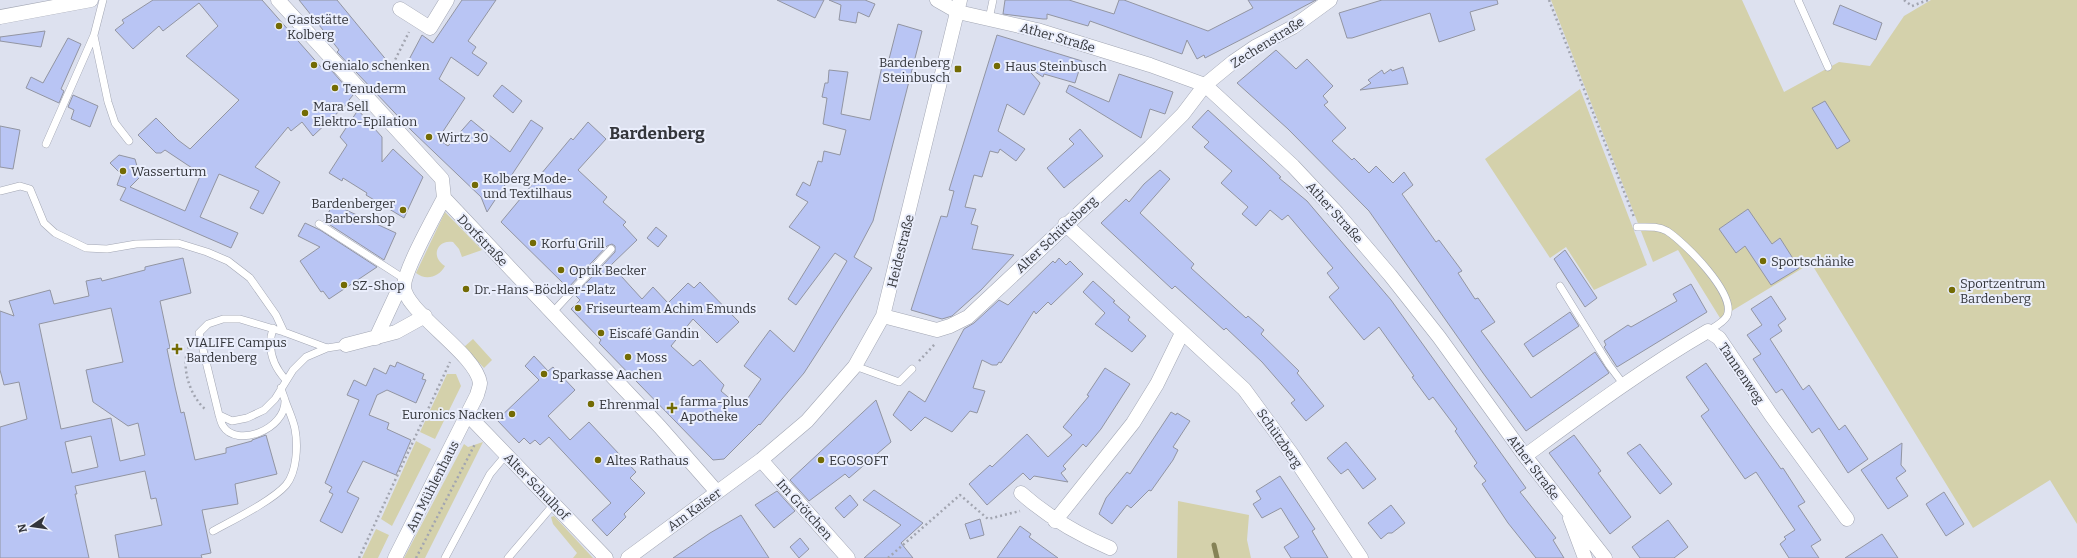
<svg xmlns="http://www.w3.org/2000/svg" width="2077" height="558" font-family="Bitter,serif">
<rect width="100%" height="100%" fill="#dde1ef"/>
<path fill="#d4d1ab" d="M1551,0H1742L1784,92L1839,62L1870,66L1904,16L1931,0H2077V524L2050,480L1973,528L1811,263L1720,318L1678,250L1653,262Z
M1580,89L1647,265L1594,290L1566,247L1550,258L1485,159Z
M445,212L482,250L462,257L459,249L453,242C437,239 430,257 445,266C439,277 426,281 416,273Z
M473,339L492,360L484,368L464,347Z
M447,374H456L461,386L435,439L420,432Z
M416,441L431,449L392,526L381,519Z
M483,442L425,558H404L464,444L468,447Z
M1178,501L1249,515L1247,540L1251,558H1177Z
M554,516L556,518L593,558H573L577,553L553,524L551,517Z
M376,529L389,535L378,558H362Z"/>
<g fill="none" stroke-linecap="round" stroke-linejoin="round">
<path stroke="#858256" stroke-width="5" d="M1214,545L1217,558"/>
</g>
<path fill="#b9c5f4" stroke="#9295a2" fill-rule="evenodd" d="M153,0H262L321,67L325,63L353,95L349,100L350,101L313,136L302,122L291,131L288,127L255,167L280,182L263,214L250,208L259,191L219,174L200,217L238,233L231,248L120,200L126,188L117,185L121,174L110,163L119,155L135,159L140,177L130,187L185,211L201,174L165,150L161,153H156L138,135L156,118L178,140L190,149L239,100L186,56L218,26L199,3L163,31L159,26L133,49L115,30L124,23L122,20Z
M299,0H337L388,62L404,69L422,35L433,43L462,0H496L468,41L476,47L472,53L487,63L478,76L451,57L439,79L465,98L438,139L448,146L471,120L510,152L531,120L543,128L487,212L481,197L412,131L337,52L339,50Z
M777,0H824L815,18Z
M829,0H865L875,4L869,17L858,12L856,23L839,20L841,5Z
M1005,0H1069L1114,14L1119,0H1124L1208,31L1253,8L1248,0H1316L1248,36L1205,58L1204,55L1197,59L1187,40L1182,54L1090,21L1088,26L1047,14V19H1043L1003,14Z
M1382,0H1497L1498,4L1470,12L1475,30L1439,42L1430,13L1352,38H1347L1339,13Z
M1840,5L1882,23L1876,40L1833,24Z
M898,24L922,31L873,221L854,257L872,268L804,373L760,425L759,424L724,459L713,460L599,343L601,340L571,309L580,300L575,295L615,252V246L612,244L607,246L568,288L501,222L571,138L573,140L588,122L606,139L578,170L607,197L603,202L626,222L623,225L637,240L611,265L642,299L653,287L668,303L688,283L694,288L700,282L739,322L717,343L693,319L671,346L693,366L700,360L724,385L721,391L741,408L761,379L744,366L756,349L770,330L794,352L847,261L835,253L796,305L788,299L820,247L789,227L808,202L796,195L803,182L810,186L818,161L822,162L824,151L840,155L846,130L823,124L827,98L822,97L825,83H828L829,70L848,72L841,114L870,120L882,66L887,67Z
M45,31L41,47L0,41V37Z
M997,35L1082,61L1075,83L1044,74L1043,77L1024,65L1040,83L1024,115L1007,104L998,131L1025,149L1016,161L1000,149L998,153L990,151L982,177L974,175L965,207L976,209L971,224L978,226L972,249L1014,255L981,290L952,316L942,319L911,310L941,216L947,217L954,191L949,190Z
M68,38L81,44L61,89L64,91L59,103L26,88L31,77L43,83Z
M1276,50L1296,69L1307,59L1333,86L1323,96L1328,102L1324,105L1346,128L1332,141L1352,160L1354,158L1369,173L1376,166L1393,183L1404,172L1413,185L1402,194L1436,242L1439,240L1462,271L1458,273L1475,299L1478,298L1495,322L1481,331L1531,398L1595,352L1609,373L1526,431L1483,373L1369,211L1288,129L1237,83Z
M1403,67L1408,84L1360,90L1371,83L1368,80L1382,70L1384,74L1391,69L1392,71Z
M1119,74L1173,92L1165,114L1150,109L1141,138L1066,92L1069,85L1109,102Z
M502,85L522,101L513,113L493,96Z
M73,95L98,106L90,127L71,119L74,110L68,107Z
M1825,101L1850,141L1837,149L1812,108Z
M358,110L382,137V162L393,149L423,177L404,218L366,195L367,193L343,178L342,181L329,173L347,145L340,137Z
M1208,110L1264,161L1281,177L1279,178L1307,201L1391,300L1526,488L1520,492L1556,538L1553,540L1564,558H1536L1508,523L1482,484L1486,481L1474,466L1477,463L1455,431L1457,429L1433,397L1429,400L1412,377L1414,376L1379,327L1364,340L1329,297L1339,288L1327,273L1333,268L1288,215L1282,220L1270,210L1256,226L1242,214L1248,207L1221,183L1232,171L1204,147L1209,142L1192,127Z
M0,126L20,130L13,169L0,167Z
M1080,129L1103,156L1064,188L1047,168L1074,144L1069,139Z
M1160,170L1170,179L1140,213L1194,264L1191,268L1246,318L1248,316L1264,330L1261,334L1299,371L1297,373L1324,406L1306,421L1291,403L1295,400L1262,362L1226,328L1224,330L1175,286L1172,289L1101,223L1126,199L1129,202L1144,184Z
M333,204L396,233L384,260L324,221Z
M1748,209L1772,244L1780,238L1799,268L1771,285L1745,246L1736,253L1719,229Z
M305,223L320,230L377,267L329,299L323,291L321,292L300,261L320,247L298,236Z
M656,227L667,236L658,247L647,238Z
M1565,250L1597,298L1585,307L1554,259Z
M183,258L191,293L160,301L170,348L167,349L175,387L181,413L184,412L195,460L226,453V448L252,441V440L266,435L277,474L235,484L238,504L202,510L211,553L201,555L202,558H119L115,535L162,525L156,498L151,499L145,471L75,486L77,494H75L89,558H0V427L27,419L19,382L4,385L0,370V311L14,316L9,301L50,290L54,304L89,296L86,281L101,278L102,281L145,270V267ZM111,308L123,362L86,370L93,402L128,426L138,423L145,455L120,461L111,418L61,429L39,324ZM91,436L98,467L72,473L65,442Z
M1059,258L1066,265L1070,261L1083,274L1051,305L1048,302L1036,314L1034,311L1001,363L999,362L997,365H992L982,360L973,388L985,391L977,413L970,411L952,432L925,417L911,431L893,415L909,391L925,402L964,329L974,323L999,300L1008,305L1053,261L1055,263Z
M1093,281L1115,301L1113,302L1130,317L1128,320L1146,336L1132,352L1095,324L1105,313L1083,292Z
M1691,284L1707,312L1617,367L1604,347L1606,345L1604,341L1628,325L1631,327L1677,301L1673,294Z
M1771,296L1786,319L1778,325L1782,331L1770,339L1803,390L1809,385L1839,430L1845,425L1868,459L1848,473L1819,428L1812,433L1782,389L1776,393L1753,359L1761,354L1747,335L1762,325L1751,309Z
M1570,312L1579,326L1533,357L1524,344Z
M534,356L548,371L553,367L575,390L548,416L570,440L589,422L636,472L630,478L645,493L624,514L626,517L607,536L592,520L611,503L549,437L540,445L535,440L530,444L524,438L519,443L497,420L539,380L525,366Z
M397,362L424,374L422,379L426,380L416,403L387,390L377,395L369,415L389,423L387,429L411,440L396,475L363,461L347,492L359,498L342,533L320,521L333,494L329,492L332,487L325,483L359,400L347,395L354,380L366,386L374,368L386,374L390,365L395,367Z
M1706,363L1781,469L1783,468L1805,502L1798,506L1821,540L1811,546L1819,558H1789L1780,544L1786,539L1784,537L1795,530L1756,472L1745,479L1701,416L1709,410L1686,377Z
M1105,368L1130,384L1101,429L1086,447L1083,444L1063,466L1066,469L1061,473L1068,482L1034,476L1030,480L1023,473L987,505L969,484L990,465L992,467L1027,434L1048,457L1072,435L1063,427L1089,396L1087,395Z
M876,400L891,442L849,478L845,474L809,501L790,480Z
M1171,412L1176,415L1177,413L1190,421L1173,447L1178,450L1173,460L1151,491L1149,490L1131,508L1127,505L1112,524L1099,514L1106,498L1127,472L1130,474Z
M1574,435L1601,471L1598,473L1631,517L1610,534L1549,453Z
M1346,442L1376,479L1363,489L1348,469L1341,474L1327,458Z
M1902,443L1901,465L1906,471L1896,478L1908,496L1888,509L1861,470Z
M1640,444L1672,484L1660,494L1627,453Z
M1280,476L1315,529L1312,531L1328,558H1291L1284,547L1299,537L1281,508L1262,518L1253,504L1261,499L1256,491Z
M874,490L923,523L901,543L913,558H864L901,525L863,500Z
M777,491L795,511L774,528L755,505Z
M1944,492L1964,524L1946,536L1926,504Z
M850,495L858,505L844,518L835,508Z
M1391,505L1405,523L1392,533H1388L1381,539L1368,523Z
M741,515L769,558H673L710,533Z
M980,519L984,535L970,539L965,524Z
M1668,520L1688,547L1674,558H1640L1632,547Z
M1020,526L1031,534L1029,537L1058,558H997Z
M1882,534L1898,558H1845Z
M800,538L809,549L799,558L790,547Z"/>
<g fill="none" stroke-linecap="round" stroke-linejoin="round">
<defs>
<path id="lane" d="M1798,0L1828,67
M989,19L993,0
M94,36L108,102L115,123L129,141
M46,144L94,35L103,0
M0,191L20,186L30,189L44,223L55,233L86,248L107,249L136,244L178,243L207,252L228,261L250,278L276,315L284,332
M319,224L406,280
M1637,227C1648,227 1658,226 1667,231C1684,242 1737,294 1727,316C1723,323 1714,327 1708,331
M1560,286L1609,365L1624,385
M552,313L611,249
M273,328C267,348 272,365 286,380
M855,366L899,382L912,369
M281,388C282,392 284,397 285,400C286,430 236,448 223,426C221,423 220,418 219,415L199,333L208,324L223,319H240L284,332L327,348L346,345
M219,415L232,421L247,418L264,410L275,399L293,370L306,357L327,348
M213,531C233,520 272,501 286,485C297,472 298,445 295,429C293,419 288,409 285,400
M445,558L490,474L506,455
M508,558L554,504"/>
<path id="street" d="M278,0L442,179L444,198L660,427L717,492
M937,0L958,12L1037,30L1150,65L1205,85L1293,166L1337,213L1390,275L1439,337L1525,456L1605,558
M400,9L430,28L447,0
M0,17L91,0
M1065,224L1244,389L1291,453L1361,558
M883,316L937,330L950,326L968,317L1150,147L1183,114L1205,85L1233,62L1255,47L1293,27L1330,0
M376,338L396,295L404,286
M346,345L396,332L425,316
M467,414L606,558
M1525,456C1585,412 1644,368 1708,331L1719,338L1771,415L1847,519
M761,460L848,558
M1021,493C1048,517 1077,534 1110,548
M1570,518L1585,558
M1055,521L1133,423L1157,384L1182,333
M395,558L477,395C478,391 480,386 480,383C476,353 402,310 404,285C406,267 434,217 444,198
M628,558L761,460L807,421L855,366L883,316L960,0"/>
</defs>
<use href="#lane" stroke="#a3a7b4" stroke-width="8"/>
<use href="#street" stroke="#a3a7b4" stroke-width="15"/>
<path stroke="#a2a5b0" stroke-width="2.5" stroke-dasharray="2 3" stroke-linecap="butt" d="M1549,0L1634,217
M1904,0L1912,6L1928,0
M393,64L409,32
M189,347C180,366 190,396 205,409
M919,361L935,344
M359,558L450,362
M416,558L475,444
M888,558L960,495L988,519L1020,511"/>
<use href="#lane" stroke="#fff" stroke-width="7"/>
<use href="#street" stroke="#fff" stroke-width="14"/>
</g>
<g fill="#736b04" stroke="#eaeefc" stroke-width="1.5">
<circle cx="279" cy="26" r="4"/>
<circle cx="314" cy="65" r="4"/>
<circle cx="997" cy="66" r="4"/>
<rect x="954" y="65" width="8" height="8" rx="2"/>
<circle cx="335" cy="88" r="4"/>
<circle cx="305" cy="113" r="4"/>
<circle cx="429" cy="137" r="4"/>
<circle cx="123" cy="171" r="4"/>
<circle cx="475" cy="185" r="4"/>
<circle cx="403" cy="210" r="4"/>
<circle cx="533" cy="243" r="4"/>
<circle cx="1763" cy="261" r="4"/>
<circle cx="561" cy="270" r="4"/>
<circle cx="344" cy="285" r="4"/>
<circle cx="466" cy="289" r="4"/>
<circle cx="1952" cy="290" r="4"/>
<circle cx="578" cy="308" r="4"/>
<circle cx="601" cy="333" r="4"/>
<path d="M175 343h4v4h4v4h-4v4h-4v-4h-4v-4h4z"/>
<circle cx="628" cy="357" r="4"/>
<circle cx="544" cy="374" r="4"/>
<circle cx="591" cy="404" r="4"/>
<path d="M670 402h4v4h4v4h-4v4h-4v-4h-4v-4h4z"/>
<circle cx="512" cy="414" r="4"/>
<circle cx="598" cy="460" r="4"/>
<circle cx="821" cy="460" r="4"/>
</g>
<g text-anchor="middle" stroke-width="4" stroke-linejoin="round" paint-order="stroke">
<g font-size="13" fill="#34363b" stroke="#eaeefc" text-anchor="start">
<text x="287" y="24">Gaststätte<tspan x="287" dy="15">Kolberg</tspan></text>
<text x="950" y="67" text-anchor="end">Bardenberg<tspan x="950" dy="15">Steinbusch</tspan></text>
<text x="322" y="70">Genialo schenken</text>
<text x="1005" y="71">Haus Steinbusch</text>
<text x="343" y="93">Tenuderm</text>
<text x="313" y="111">Mara Sell<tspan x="313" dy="15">Elektro-Epilation</tspan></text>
<text x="437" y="142">Wirtz 30</text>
<text x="131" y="176">Wasserturm</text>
<text x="483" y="183">Kolberg Mode-<tspan x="483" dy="15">und Textilhaus</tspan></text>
<text x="395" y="208" text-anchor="end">Bardenberger<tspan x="395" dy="15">Barbershop</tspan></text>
<text x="541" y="248">Korfu Grill</text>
<text x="1771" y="266">Sportschänke</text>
<text x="569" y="275">Optik Becker</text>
<text x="1960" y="288">Sportzentrum<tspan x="1960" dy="15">Bardenberg</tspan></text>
<text x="352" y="290">SZ-Shop</text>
<text x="474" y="294">Dr.-Hans-Böckler-Platz</text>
<text x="586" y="313">Friseurteam Achim Emunds</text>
<text x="609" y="338">Eiscafé Gandin</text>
<text x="186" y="347">VIALIFE Campus<tspan x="186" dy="15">Bardenberg</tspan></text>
<text x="636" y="362">Moss</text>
<text x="552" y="379">Sparkasse Aachen</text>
<text x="680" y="406">farma-plus<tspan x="680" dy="15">Apotheke</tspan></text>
<text x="599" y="409">Ehrenmal</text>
<text x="504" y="419" text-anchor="end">Euronics Nacken</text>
<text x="606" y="465">Altes Rathaus</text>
<text x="829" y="465">EGOSOFT</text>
</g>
<g font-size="13" fill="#34363b" stroke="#eaeefc">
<text transform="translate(1058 37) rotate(16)" y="5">Ather Straße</text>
<text transform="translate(1267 42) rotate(-32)" y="5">Zechenstraße</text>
<text transform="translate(1335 212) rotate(48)" y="5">Ather Straße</text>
<text transform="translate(1056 234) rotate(-43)" y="5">Alter Schüttsberg</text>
<text transform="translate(483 240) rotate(46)" y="5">Dorfstraße</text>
<text transform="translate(900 251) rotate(-76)" y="5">Heidestraße</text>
<text transform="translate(1742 373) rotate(56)" y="5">Tannenweg</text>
<text transform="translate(1280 438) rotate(55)" y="5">Schützberg</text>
<text transform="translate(1534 467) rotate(53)" y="5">Ather Straße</text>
<text transform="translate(432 486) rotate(-63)" y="5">Am Mühlenhaus</text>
<text transform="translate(537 486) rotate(46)" y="5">Alter Schulhof</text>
<text transform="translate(694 509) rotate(-36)" y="5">Am Kaiser</text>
<text transform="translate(805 509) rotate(48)" y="5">Im Grötchen</text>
</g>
<g font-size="17" font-weight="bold" fill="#34363b" stroke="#eaeefc">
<text x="657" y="139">Bardenberg</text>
</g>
</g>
<g transform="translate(32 526) rotate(257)" stroke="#eaeefc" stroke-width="3" paint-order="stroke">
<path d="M0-3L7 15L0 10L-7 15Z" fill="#34363b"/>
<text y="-6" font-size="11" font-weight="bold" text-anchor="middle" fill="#34363b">N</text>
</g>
</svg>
